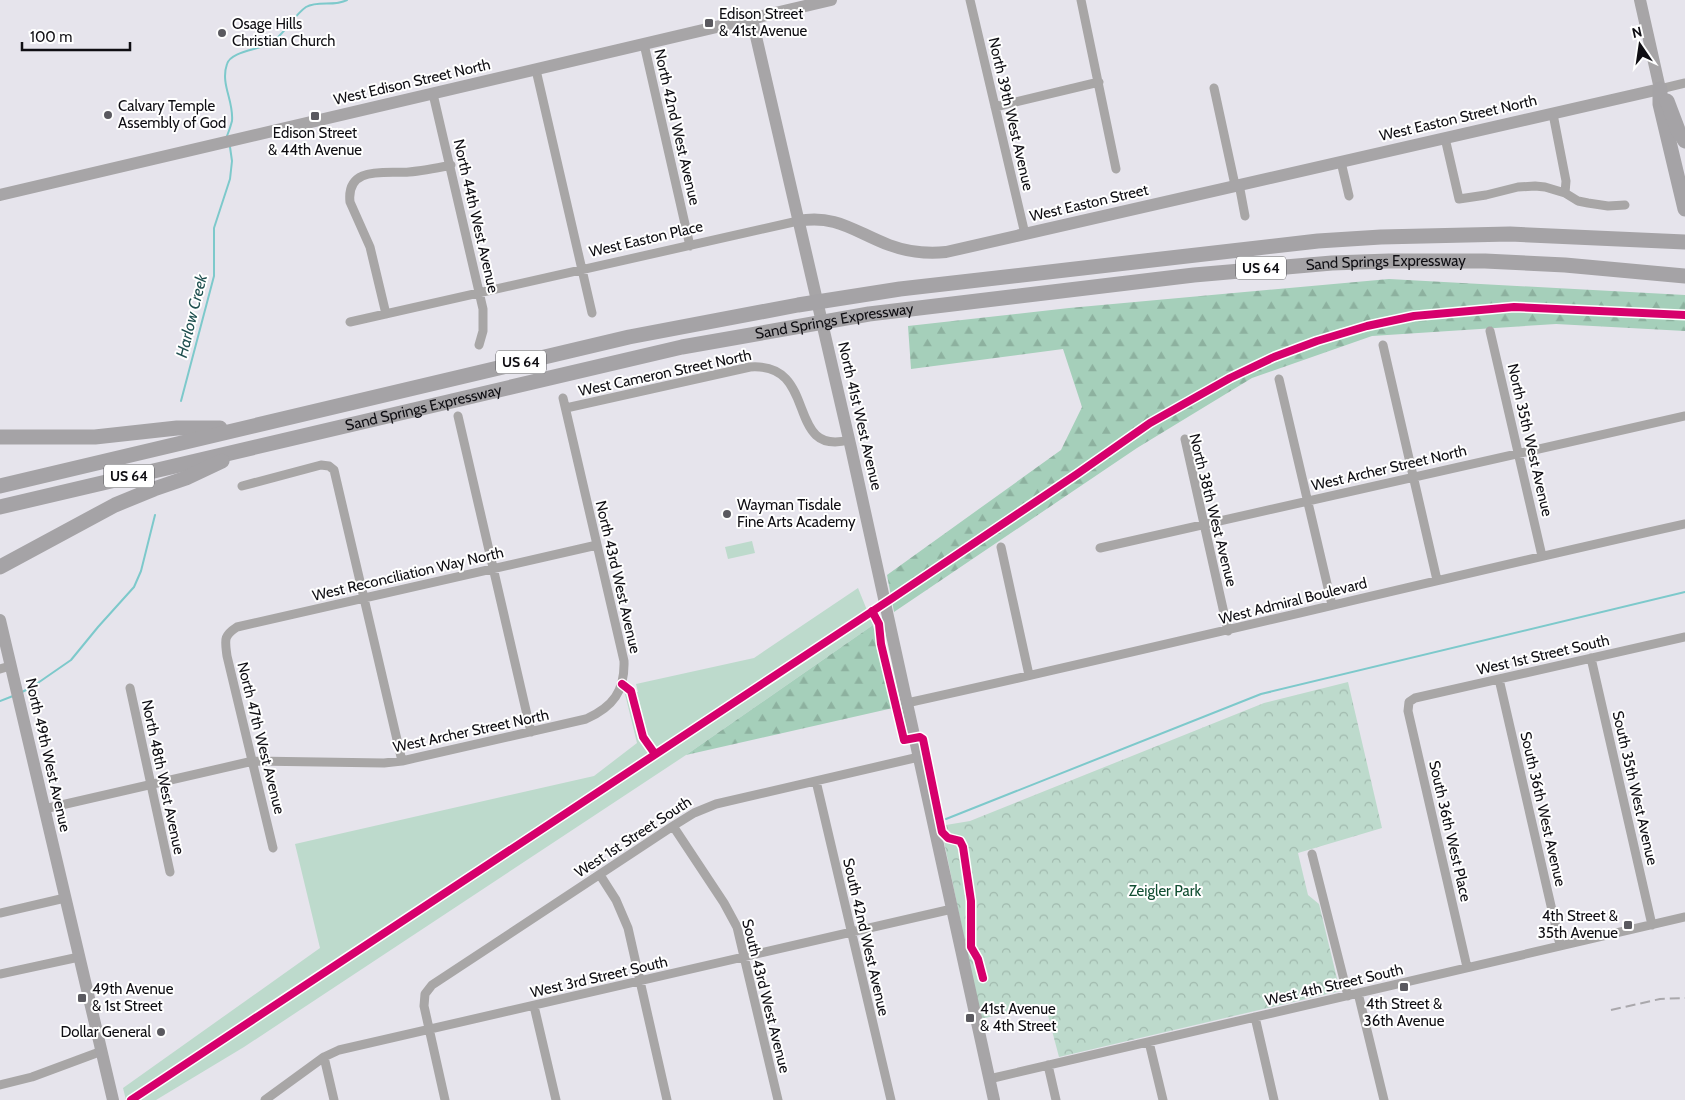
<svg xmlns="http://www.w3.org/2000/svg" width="1685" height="1100" font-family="Cabin,sans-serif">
<defs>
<pattern id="forest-firs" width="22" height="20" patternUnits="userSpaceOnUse" patternTransform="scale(1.25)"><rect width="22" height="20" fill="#a5cfba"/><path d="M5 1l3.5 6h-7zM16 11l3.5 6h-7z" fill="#8db19f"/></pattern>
<pattern id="park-crowns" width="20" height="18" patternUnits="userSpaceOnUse" patternTransform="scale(1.25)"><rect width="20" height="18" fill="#bddacc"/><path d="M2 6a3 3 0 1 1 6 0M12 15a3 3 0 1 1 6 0" fill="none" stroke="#a1baae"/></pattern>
</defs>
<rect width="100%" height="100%" fill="#e6e4ec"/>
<path fill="#bddacc" d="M752,541L755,553L728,559L725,547Z
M858,588L873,625L686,755L244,1047L156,1100H126L123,1088L320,948L295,844L594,776L637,743L625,694L638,692L636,684L754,658Z"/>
<path fill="url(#forest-firs)" d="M1389,279L1685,295V331L1556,324L1372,336L1252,378L1137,448L894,612L887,575L1061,450L1082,407L1063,349L911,369L908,326L1069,308Z
M873,625L893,708L686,755Z"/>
<path fill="url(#park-crowns)" d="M1348,682L1382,828L1298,853L1308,895L1319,904L1340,991L1059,1057L1045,1004L981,1019L943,837L946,825L970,821L1264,703Z"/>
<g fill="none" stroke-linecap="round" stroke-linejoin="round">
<path stroke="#7dc9cb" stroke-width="2" d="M227,136C229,131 231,125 232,121C234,101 220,84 227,64C231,51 259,50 271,43C283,36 294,15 306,7C318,0 334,7 347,0
M181,401L214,276V228L230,179L232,161L230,147
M22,692L32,687L71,660L98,627L134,587L141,571L155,515
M0,701L13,696
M946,819L1261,694L1685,592"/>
<path stroke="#a8a6a6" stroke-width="9" d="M970,0L1025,234
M1081,0L1116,169
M644,44L690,246
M536,70L592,313
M1214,88L1235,185
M1660,89L1685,83
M433,94L483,309V331L479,345
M995,107L1099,82
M1553,114L1566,181L1565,193
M1445,138L1459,199L1486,195L1518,187L1535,186L1545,187L1565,193L1578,201L1588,203L1608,206L1625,205
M1341,162L1349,196
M1239,184L1245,216
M386,314L370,247L350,202C346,165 386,174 409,172C423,171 437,168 451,165
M350,322L798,221
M1490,331L1542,556
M1383,345L1437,580
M1279,379L1332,605
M566,408L750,367C820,362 784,457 849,440
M458,416L531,732
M1185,439L1228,631
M242,486L321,465L329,466L334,470L402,761
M1001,547L1029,675
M1100,548L1685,416
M1591,658L1652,925
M0,669L10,666
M1499,679L1560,945
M130,688L170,872
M907,703C1167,646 1425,582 1685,524
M816,781L891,1100
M44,809L253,761L384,763L402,761L586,719C613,707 625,691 624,661L563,398
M673,826L724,903L737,927L778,1100
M273,848L227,656C225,640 223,636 237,627L597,545
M1312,854L1348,996
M600,875L616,900L628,928L667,1100
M0,913L65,898
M1467,967L1408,711L1409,702L1415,698L1685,637
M0,974L79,957
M1358,993L1384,1100
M534,1006L556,1100
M1255,1017L1274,1100
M1149,1042L1163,1100
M324,1057L334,1100
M1048,1065L1056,1100
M989,1079L1685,917
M0,1085L32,1077L102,1051
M265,1100L324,1057L339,1050L952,909
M445,1100L424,1006L425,994L432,985L673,826L694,813L716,804L919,757"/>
<path stroke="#a7a5a7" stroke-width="12" d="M752,19L851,448L994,1100
M0,195L831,0
M798,221C836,214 855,232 889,245C908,252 926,254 946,252L1660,89L1640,0
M0,620L113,1100"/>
<g stroke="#a5a3a6" stroke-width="15">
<path d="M1660,89V104L1685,209"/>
<path d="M1667,101L1678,130L1685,141"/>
<path d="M0,437H95L177,428H220"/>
<path d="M0,486L629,337L798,305L900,289L1318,241L1381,237L1510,234L1685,242"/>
<path id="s1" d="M0,507L682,347L869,314L1194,275L1332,263L1389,261H1485L1565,265L1685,276"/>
<path d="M0,567L115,505L154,489L186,478L222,461"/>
</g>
<path stroke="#aaa8ac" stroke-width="2" stroke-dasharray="10 5" stroke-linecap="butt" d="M1611,1010L1660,999L1685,998"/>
<defs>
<path id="cycleway" d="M872,611L879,624L881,644L904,740L920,737L923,739L942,832L948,838L960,841L963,847L971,901V947L978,959L983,978
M622,684L631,691L643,737L655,754
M131,1100L891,599L1077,474L1150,423L1230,378L1274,357L1317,341L1367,326L1414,316L1514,307L1685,315"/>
</defs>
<use href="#cycleway" stroke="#fff" stroke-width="11"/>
<use href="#cycleway" stroke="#d6006c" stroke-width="8"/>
</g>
<g fill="#5a595f" stroke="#fff" stroke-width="2">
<rect x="704" y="18" width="10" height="10" rx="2.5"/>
<circle cx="222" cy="33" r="5"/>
<circle cx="108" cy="115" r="5"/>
<rect x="310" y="111" width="10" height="10" rx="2.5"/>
<circle cx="727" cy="514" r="5"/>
<rect x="1623" y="920" width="10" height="10" rx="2.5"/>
<rect x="1399" y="982" width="10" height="10" rx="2.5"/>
<rect x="77" y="993" width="10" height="10" rx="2.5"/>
<rect x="965" y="1013" width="10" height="10" rx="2.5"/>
<circle cx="161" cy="1032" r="5"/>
</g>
<g text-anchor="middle" stroke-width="4" stroke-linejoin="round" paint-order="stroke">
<g fill="#fff" stroke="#57565a" stroke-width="1">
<rect x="1236" y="256.5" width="50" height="23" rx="4"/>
<rect x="496" y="350.5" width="50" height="23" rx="4"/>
<rect x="104" y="464.5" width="50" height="23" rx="4"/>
</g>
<g font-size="14" font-weight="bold" fill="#0f0e13">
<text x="1261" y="273">US 64</text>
<text x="521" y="367">US 64</text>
<text x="129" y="481">US 64</text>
</g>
<g font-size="15" fill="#0f0e13" stroke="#fff" text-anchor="start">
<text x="719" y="19">Edison Street<tspan x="719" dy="17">&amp; 41st Avenue</tspan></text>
<text x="232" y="29">Osage Hills<tspan x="232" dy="17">Christian Church</tspan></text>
<text x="118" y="111">Calvary Temple<tspan x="118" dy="17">Assembly of God</tspan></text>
<text x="315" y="138" text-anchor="middle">Edison Street<tspan x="315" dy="17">&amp; 44th Avenue</tspan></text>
<text x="737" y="510">Wayman Tisdale<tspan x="737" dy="17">Fine Arts Academy</tspan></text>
<text x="1618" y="921" text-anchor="end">4th Street &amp;<tspan x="1618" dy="17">35th Avenue</tspan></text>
<text x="92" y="994">49th Avenue<tspan x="92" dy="17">&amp; 1st Street</tspan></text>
<text x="1404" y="1009" text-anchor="middle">4th Street &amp;<tspan x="1404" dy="17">36th Avenue</tspan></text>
<text x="980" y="1014">41st Avenue<tspan x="980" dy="17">&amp; 4th Street</tspan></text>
<text x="151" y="1037" text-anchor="end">Dollar General</text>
</g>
<g font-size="15" fill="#0f0e13" stroke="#fff">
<text transform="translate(412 82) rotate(-13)" y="5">West Edison Street North</text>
<text transform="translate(1011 114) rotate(77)" y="5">North 39th West Avenue</text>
<text transform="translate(1458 118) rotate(-13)" y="5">West Easton Street North</text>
<text transform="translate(677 127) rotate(77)" y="5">North 42nd West Avenue</text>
<text transform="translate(1089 203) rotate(-13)" y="5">West Easton Street</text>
<text transform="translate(476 216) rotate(77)" y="5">North 44th West Avenue</text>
<text transform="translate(646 239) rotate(-13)" y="5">West Easton Place</text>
<text dy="5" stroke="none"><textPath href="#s1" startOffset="1410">Sand Springs Expressway</textPath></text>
<text dy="5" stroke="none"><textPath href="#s1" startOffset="855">Sand Springs Expressway</textPath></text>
<text transform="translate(665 373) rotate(-12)" y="5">West Cameron Street North</text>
<text dy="5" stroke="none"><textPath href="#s1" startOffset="435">Sand Springs Expressway</textPath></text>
<text transform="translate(860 416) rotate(77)" y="5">North 41st West Avenue</text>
<text transform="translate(1530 440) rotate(77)" y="5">North 35th West Avenue</text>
<text transform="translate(1389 468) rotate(-13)" y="5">West Archer Street North</text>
<text transform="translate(1213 510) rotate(76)" y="5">North 38th West Avenue</text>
<text transform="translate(408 574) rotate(-13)" y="5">West Reconciliation Way North</text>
<text transform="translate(618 577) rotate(77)" y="5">North 43rd West Avenue</text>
<text transform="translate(1293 601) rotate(-14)" y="5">West Admiral Boulevard</text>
<text transform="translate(1543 655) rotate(-13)" y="5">West 1st Street South</text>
<text transform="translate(471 731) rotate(-12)" y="5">West Archer Street North</text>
<text transform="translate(261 738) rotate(76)" y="5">North 47th West Avenue</text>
<text transform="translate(48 755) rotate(77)" y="5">North 49th West Avenue</text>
<text transform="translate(163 777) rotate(78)" y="5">North 48th West Avenue</text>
<text transform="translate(1635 788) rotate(77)" y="5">South 35th West Avenue</text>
<text transform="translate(1543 809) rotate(77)" y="5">South 36th West Avenue</text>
<text transform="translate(1450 831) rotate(77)" y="5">South 36th West Place</text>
<text transform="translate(633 837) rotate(-33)" y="5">West 1st Street South</text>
<text transform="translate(866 937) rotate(77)" y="5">South 42nd West Avenue</text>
<text transform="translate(599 977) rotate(-13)" y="5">West 3rd Street South</text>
<text transform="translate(1334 985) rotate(-13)" y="5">West 4th Street South</text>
<text transform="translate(766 996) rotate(76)" y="5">South 43rd West Avenue</text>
</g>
<g font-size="15" fill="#114e32" stroke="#fff">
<text x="1165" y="896">Zeigler Park</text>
</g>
<g font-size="16" font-style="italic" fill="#205050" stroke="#fff">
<text transform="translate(191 316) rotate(-76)" y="6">Harlow Creek</text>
</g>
</g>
<g transform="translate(1640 45) rotate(347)" stroke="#ffffff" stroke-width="4" paint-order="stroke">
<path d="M0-4L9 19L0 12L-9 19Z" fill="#0f0e13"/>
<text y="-8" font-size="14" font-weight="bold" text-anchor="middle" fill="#0f0e13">N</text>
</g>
<path d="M22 42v8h108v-8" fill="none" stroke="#0f0e13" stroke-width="2.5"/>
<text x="30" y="42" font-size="15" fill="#0f0e13" stroke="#ffffff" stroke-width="4" paint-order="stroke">100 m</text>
</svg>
